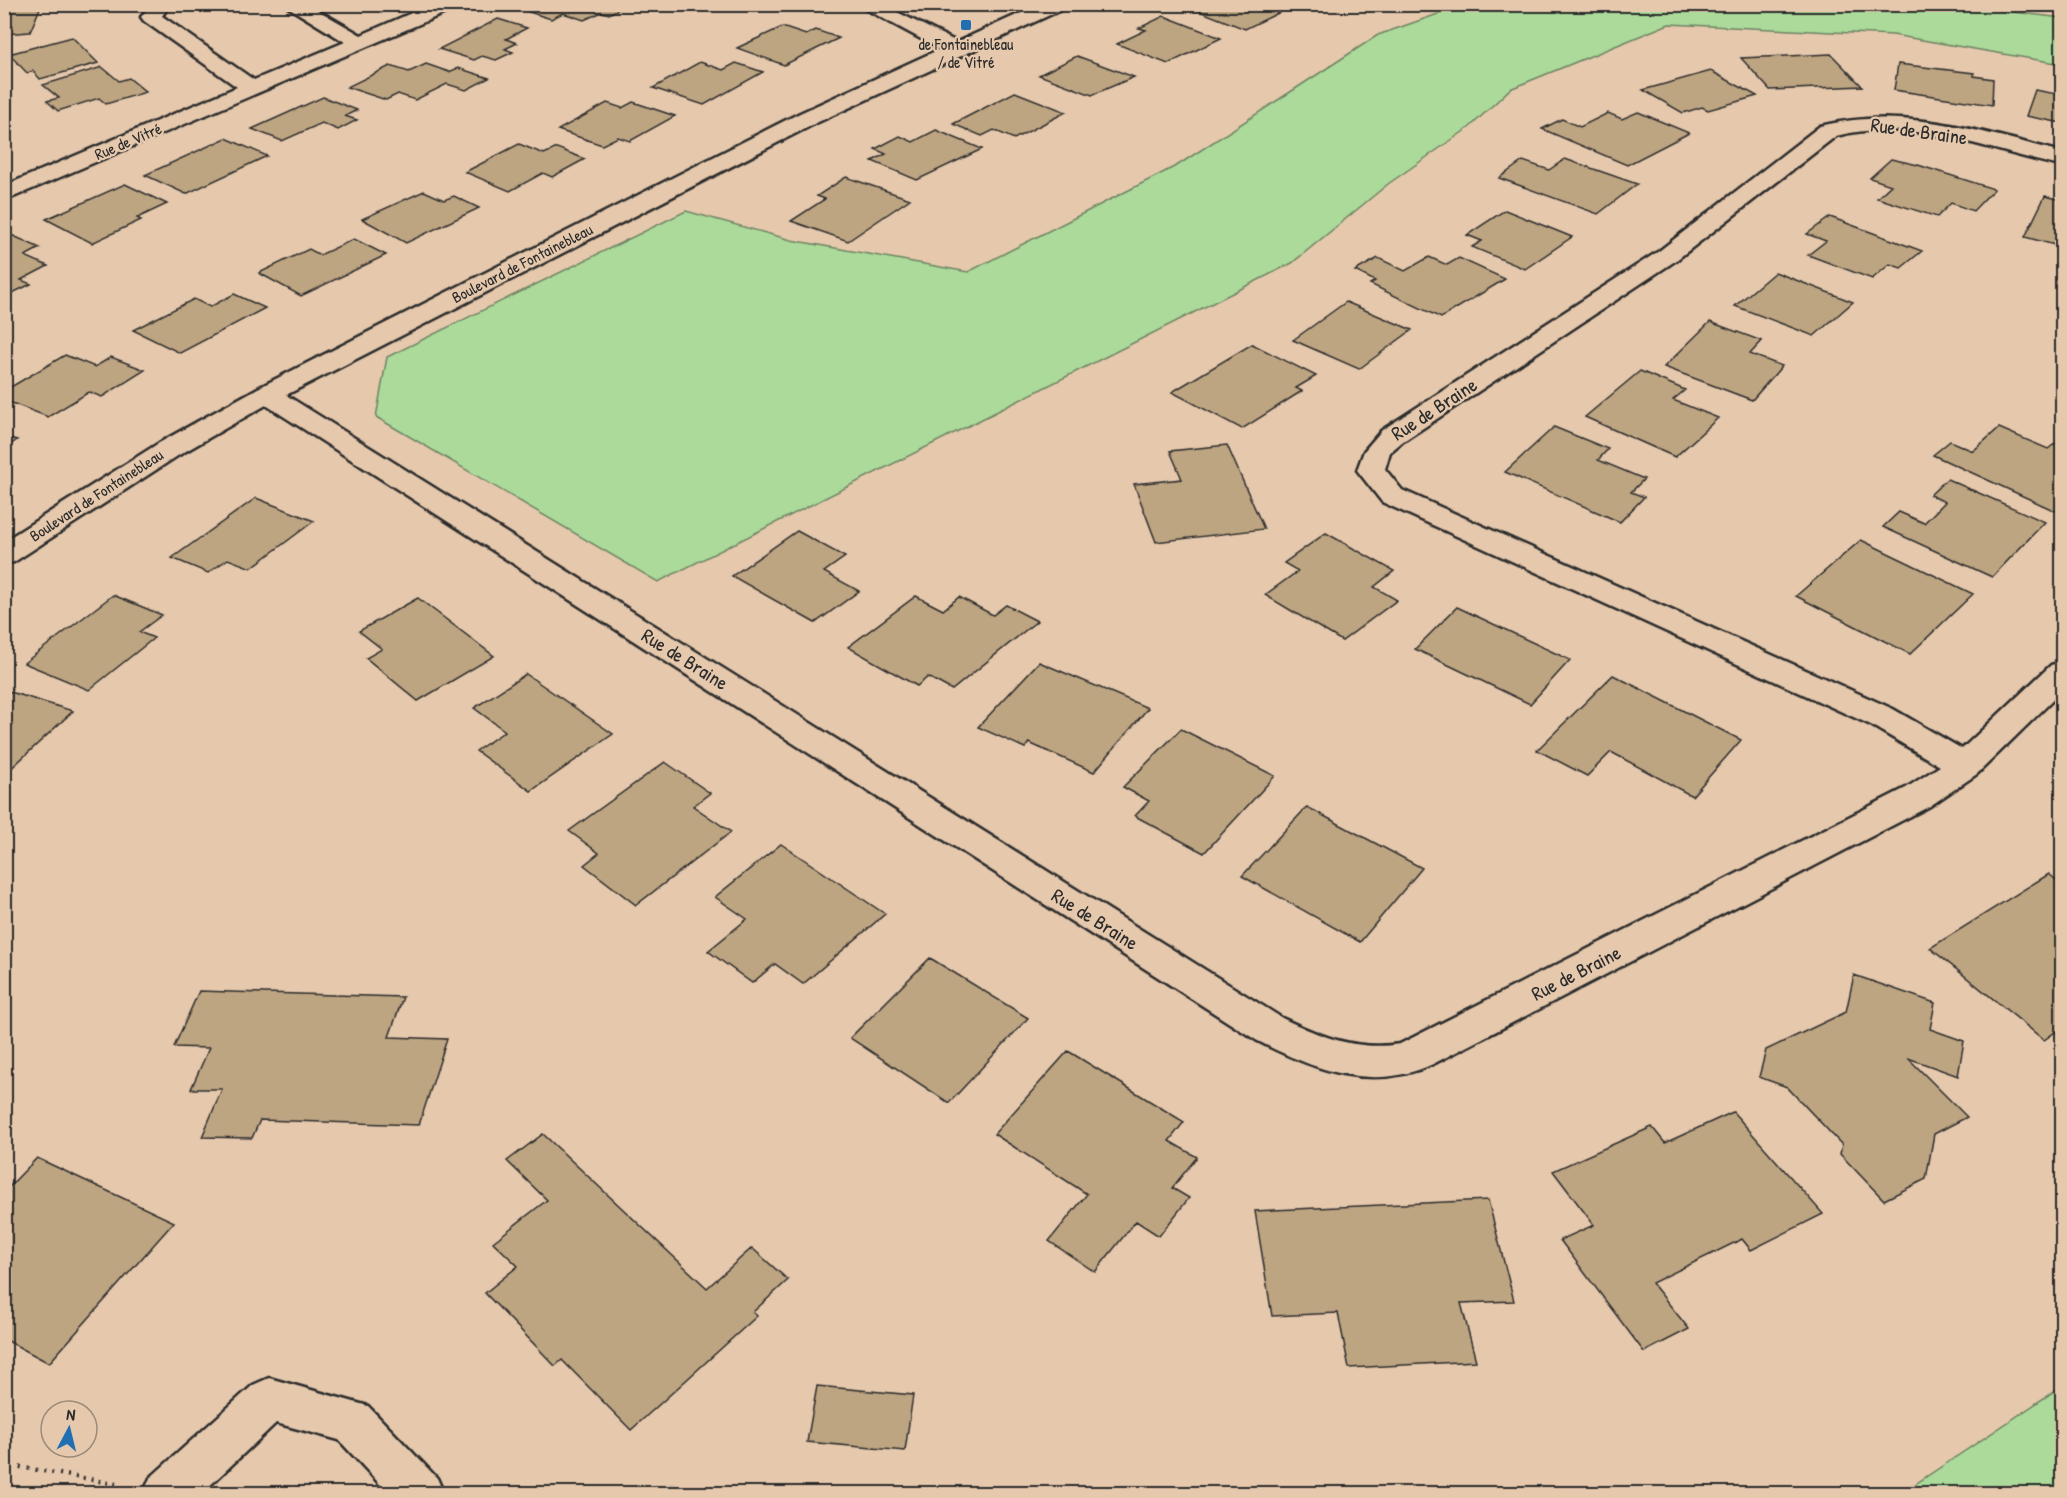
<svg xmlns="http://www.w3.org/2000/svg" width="2067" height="1498" font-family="'Patrick Hand',sans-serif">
<rect width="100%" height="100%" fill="#e6c9ad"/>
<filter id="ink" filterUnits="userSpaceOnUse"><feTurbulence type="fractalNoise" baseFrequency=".0167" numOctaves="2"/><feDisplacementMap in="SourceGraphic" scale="12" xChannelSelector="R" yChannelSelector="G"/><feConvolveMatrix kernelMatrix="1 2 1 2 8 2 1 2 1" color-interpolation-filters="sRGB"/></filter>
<g filter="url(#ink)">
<path fill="#acda9a" stroke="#6c8262" stroke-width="1.5" d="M1957,5L2062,18V64L1893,35L1669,24L1510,89L1470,127L1388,184L1292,263L658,582L376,417L387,357L686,211L791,240L968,272L1178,165L1378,35L1464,5Z
M2062,1386V1493H1902Z"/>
<path fill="#bea582" stroke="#2b2b2b" stroke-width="1.5" d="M4,4H53L40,8L30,32L4,34Z
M540,4H629L609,14L602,12L584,20L563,13L551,19L526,11Z
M1204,4H1289L1293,6L1245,29L1194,9Z
M1164,16L1221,38L1168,64L1117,44L1146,30L1139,28Z
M498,19L527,28L506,39L517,43L505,49L513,52L496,60L482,56L474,60L439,49Z
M782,27L806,35L816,30L839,38L784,65L737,48Z
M72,37L98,63L40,79L33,71L27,73L9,54Z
M1831,54L1862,86L1770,90L1741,58Z
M1077,56L1134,77L1092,95L1039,75Z
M700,62L723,70L736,63L763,72L704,105L653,88Z
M426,64L449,72L458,68L489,78L466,90L447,84L415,100L398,94L386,100L347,87L390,66L409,72Z
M1898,64L1974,73V76L1993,79L1992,105L1894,90Z
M102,67L119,81L129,78L146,92L106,104L99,98L58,111L47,101L59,98L43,85Z
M1711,71L1757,96L1708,110L1702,107L1683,113L1643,90Z
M2035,90L2062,95V123L2026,116Z
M1015,92L1066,112L1014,139L994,130L982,136L953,124Z
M323,97L357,110L345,116L357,120L338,130L322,123L282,141L252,129Z
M633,102L675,116L630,141L618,137L602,145L558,130L607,103L622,108Z
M1638,112L1689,133L1627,165L1542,129L1562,119L1580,127L1608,113L1622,119Z
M936,130L982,149L917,180L872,161L886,154L875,149L900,136L913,142Z
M226,138L267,156L186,194L145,175Z
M519,144L544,154L557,148L585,159L552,177L543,173L510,191L465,172Z
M1565,159L1637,184L1598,214L1499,178L1523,161L1549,170Z
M1891,159L1918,165L1994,189L1973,211L1951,203L1937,217L1877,198L1891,185L1870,178Z
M846,177L910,199L848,241L791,221L825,199L817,196Z
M125,184L167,204L137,218L141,220L92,243L46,219Z
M424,191L444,200L454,196L479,208L406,243L362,219Z
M2045,196L2062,200V247L2025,237Z
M1505,210L1572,237L1525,269L1472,247L1482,241L1467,235Z
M1830,217L1922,251L1901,268L1890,264L1872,279L1808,255L1826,241L1807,234Z
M7,233L40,248L25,256L48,266L21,280L31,284L4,297V234Z
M354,239L386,255L301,296L259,273L309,249L320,255Z
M1429,257L1447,265L1459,258L1505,279L1441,318L1370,284L1375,281L1355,271L1378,258L1405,271Z
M1775,272L1853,302L1814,336L1735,306Z
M234,294L265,308L180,353L133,330L194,299L210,307Z
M1346,302L1412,330L1359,369L1293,340Z
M1710,322L1762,341L1750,354L1782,366L1752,400L1664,367Z
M1252,344L1316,376L1296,388L1302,391L1242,429L1172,392Z
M65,355L95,367L111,357L145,370L102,397L89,392L48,417L4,400V391Z
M1640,371L1685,390L1673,400L1718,418L1675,457L1585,417Z
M1554,427L1608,449L1598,460L1644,479L1631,492L1644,497L1620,522L1505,472Z
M1999,428L2048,449L2057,442L2062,444V514L1933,455L1950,441L1973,451Z
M4,436L17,440L4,449Z
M1227,445L1264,529L1156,542L1134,484L1182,479L1170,451Z
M1947,479L2045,522L1992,577L1883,527L1899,512L1924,523L1945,502L1930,495Z
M256,498L314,521L251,568L228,559L208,573L172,558Z
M797,531L845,557L824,572L859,591L815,623L732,576Z
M1326,533L1394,571L1374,587L1397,600L1342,641L1265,595L1298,571L1284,563Z
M1861,540L1973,594L1910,654L1796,596Z
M113,595L162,615L139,632L154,638L89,690L24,663Z
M916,596L943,610L959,597L993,615L1006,605L1037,621L952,690L928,677L917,686L848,647Z
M418,598L494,656L418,701L366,658L382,649L359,631Z
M1457,607L1570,660L1530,704L1415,649Z
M1039,662L1148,708L1094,772L1029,743L1025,748L978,727Z
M526,674L613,734L531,791L476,751L505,731L474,708Z
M1613,675L1741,740L1692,796L1611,752L1587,776L1537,750Z
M4,690L73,711L4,775Z
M1181,729L1275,776L1204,853L1135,816L1149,801L1123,787Z
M665,762L710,793L693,806L731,832L636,905L584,865L599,853L569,831Z
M1307,807L1422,868L1360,942L1242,876Z
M781,844L885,914L803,984L775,964L752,983L708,951L747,919L715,897Z
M2049,874L2062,885V1027L2044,1040L1930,948Z
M930,958L1028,1018L949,1103L850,1038Z
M1854,975L1935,1003L1930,1029L1964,1041L1958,1076L1908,1058L1967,1117L1934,1134L1926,1179L1884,1200L1840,1154L1842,1145L1787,1087L1759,1077L1766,1050L1846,1012Z
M199,991L403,997L389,1037L447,1039L419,1125L260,1120L252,1138L202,1137L222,1089H191L209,1048L174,1047Z
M1068,1051L1184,1122L1169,1141L1197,1157L1172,1188L1189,1198L1159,1236L1136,1221L1095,1272L1049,1241L1087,1194L994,1134Z
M1733,1112L1823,1214L1751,1250L1742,1239L1652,1283L1689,1329L1644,1352L1560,1240L1594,1225L1553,1171L1652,1127L1665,1143Z
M543,1134L707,1288L752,1248L788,1280L753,1312L757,1316L631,1430L562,1360L555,1366L485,1293L518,1266L493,1242L547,1200L507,1161Z
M37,1158L174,1222L49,1363L4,1339V1192Z
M1488,1200L1514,1301L1461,1303L1476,1361L1349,1368L1338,1313L1272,1316L1255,1211Z
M817,1386L913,1395L905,1451L807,1442Z
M670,1485L772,1494H668Z"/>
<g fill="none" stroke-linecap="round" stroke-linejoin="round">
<defs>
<path id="minor" d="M151,4H170L162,16L254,80L345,42L283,4H307L361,35L432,4H459L457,8L4,201V186L237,87L144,21L141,17Z
M856,4H881L957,42L1041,4H1067L1065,8L816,123L286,395L1282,1018C1322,1037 1356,1051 1400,1044L1906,788L1940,766L1871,725L1382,502L1357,470L1364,451L1382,430L1659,251L1820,126C1903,105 1982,132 2062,152V166C1989,151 1912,116 1836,136L1675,261L1402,442L1390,452L1385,469L1402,490L1893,709L1962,749L2051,665L2062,662V691L1977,774L1930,806L1433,1064C1371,1093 1312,1069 1256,1040L266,405L179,455L14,562L4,564V541L159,443L258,388L800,113L940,49Z
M269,1378L368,1406L437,1478L444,1494H389L339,1440L276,1423L201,1494H143L150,1478L253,1385Z"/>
</defs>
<use href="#minor" stroke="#2b2b2b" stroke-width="5"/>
<path stroke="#2b2b2b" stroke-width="4.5" stroke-dasharray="2 6" stroke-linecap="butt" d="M4,1464L116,1484"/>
<use href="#minor" fill="#e6c9ad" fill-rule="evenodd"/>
</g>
</g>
<rect fill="#1f6fb2" stroke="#e6c9ad" stroke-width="2" x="960" y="19" width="12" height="12" rx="3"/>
<g text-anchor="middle" stroke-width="4.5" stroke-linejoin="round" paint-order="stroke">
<g font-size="16" fill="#2b2b2b" stroke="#e6c9ad">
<text x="966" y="50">de Fontainebleau<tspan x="966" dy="18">/ de Vitré</tspan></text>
</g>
<g font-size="16" fill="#2b2b2b" stroke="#e6c9ad">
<text transform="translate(128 141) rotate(-23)" y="6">Rue de Vitré</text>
<text transform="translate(522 263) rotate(-27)" y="6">Boulevard de Fontainebleau</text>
<text transform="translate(96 495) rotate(-33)" y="6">Boulevard de Fontainebleau</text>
</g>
<g font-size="20" fill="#2b2b2b" stroke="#e6c9ad">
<text transform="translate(1919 131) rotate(8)" y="7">Rue de Braine</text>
<text transform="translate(1434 409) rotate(-33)" y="7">Rue de Braine</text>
<text transform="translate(685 659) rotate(32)" y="7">Rue de Braine</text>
<text transform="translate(1095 919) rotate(32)" y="7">Rue de Braine</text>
<text transform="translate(1576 973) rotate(-27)" y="7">Rue de Braine</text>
</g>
</g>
<rect width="2067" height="1498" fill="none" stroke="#e6c9ad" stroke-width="24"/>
<rect x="12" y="12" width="2043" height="1474" fill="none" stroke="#2b2b2b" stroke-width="2" filter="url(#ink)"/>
<g transform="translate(69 1429) rotate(7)"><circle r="28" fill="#e6c9ad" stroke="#9b8a79" stroke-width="1.5"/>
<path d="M0-4.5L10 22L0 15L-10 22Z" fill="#1f6fb2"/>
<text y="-9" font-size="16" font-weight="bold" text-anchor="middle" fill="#2b2b2b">N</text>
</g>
</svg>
